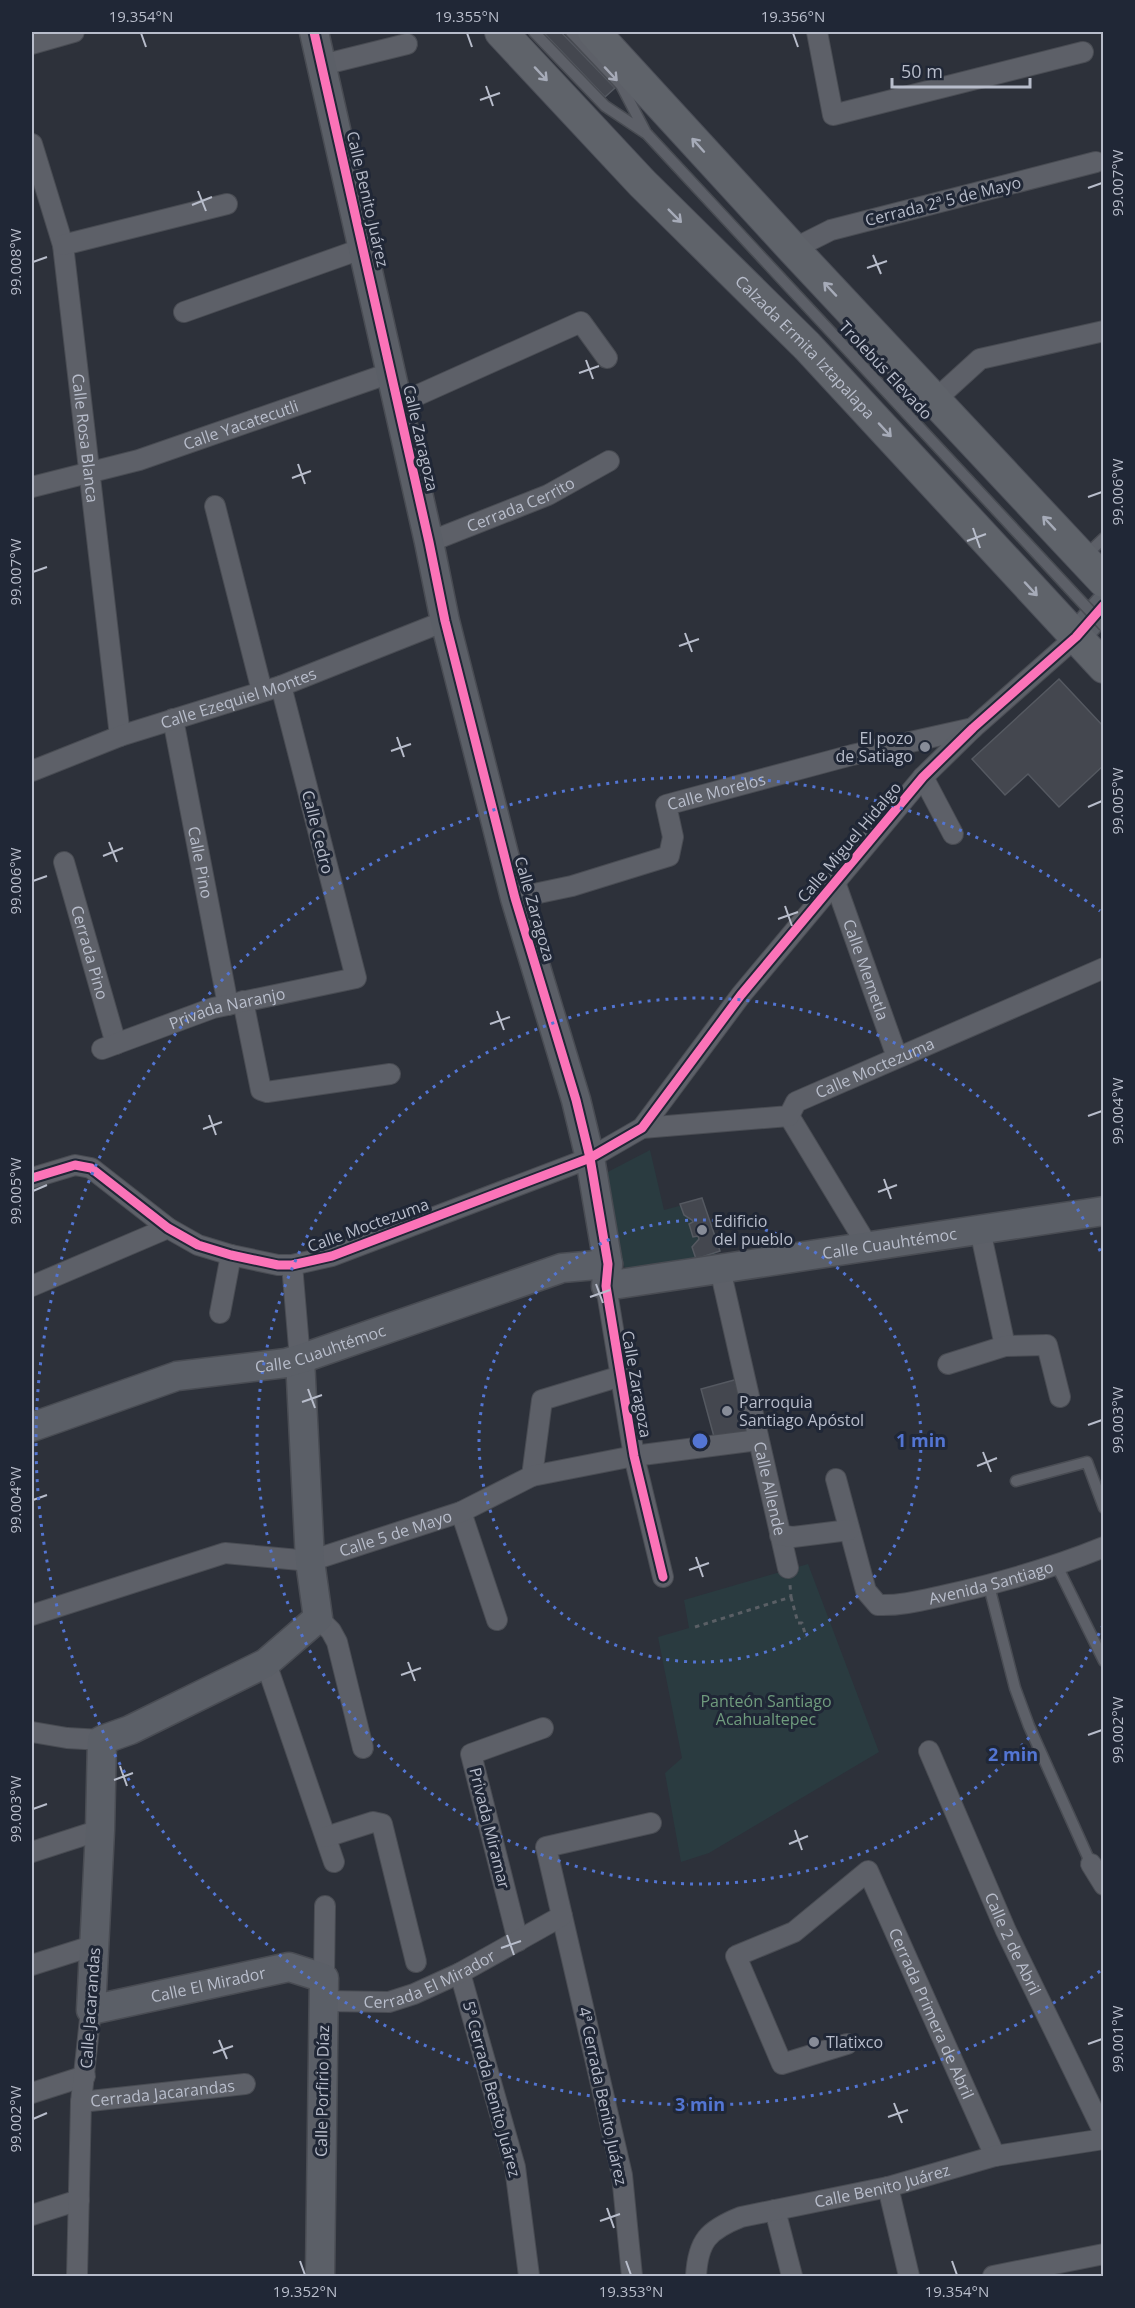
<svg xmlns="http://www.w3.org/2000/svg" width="1135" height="2308" font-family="'Open Sans',sans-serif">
<rect width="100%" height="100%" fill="#2d313a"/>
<path fill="#2a3b40" d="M650,1150L664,1210L702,1200L718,1262L628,1273L624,1266L602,1175Z
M808,1564L879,1752L709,1853L681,1862L665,1773L682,1758L658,1637L689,1628L684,1600Z"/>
<path fill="#44474f" stroke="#555961" stroke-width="1.5" d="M543,32H561L615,88L605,97Z
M1059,679L1104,727V765L1059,807L1028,774L1005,795L972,759Z
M702,1198L720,1251L696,1259L692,1247L699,1239L698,1236L693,1237L689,1224L693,1222L692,1220L684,1215L680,1204Z
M738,1379L752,1433L716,1444L701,1389Z"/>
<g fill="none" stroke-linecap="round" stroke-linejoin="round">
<defs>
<path id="lane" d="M534,32L605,106L647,134
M571,32L621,85L645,131
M1085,556L1104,538
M1016,1481L1087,1462L1104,1508
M1057,1566L1104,1661
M989,1586L1015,1688L1029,1726L1091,1864"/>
<g id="street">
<path d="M817,32L833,115L1083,52"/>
<path d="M32,44L74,32"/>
<path d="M322,65L407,44"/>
<path id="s1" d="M32,144L63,245L120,736"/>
<path d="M63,245L227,204"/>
<path d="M793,249L831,230L1096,162"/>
<path d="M184,312L364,248"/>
<path d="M935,400L980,359L1104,331"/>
<path d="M398,404L581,322L607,358"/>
<path id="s2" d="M32,487L139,460L390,373"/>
<path d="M215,506L262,691"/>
<path id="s3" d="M429,542L548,495L609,461"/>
<path id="s4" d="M173,719L228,1005"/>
<path id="s5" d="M32,771L120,736L281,686L445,621"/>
<path d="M923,777L953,834"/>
<path id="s6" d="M64,862L116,1044"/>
<path id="s7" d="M835,882L897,1057"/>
<path id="s8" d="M515,898L572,886L669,856L673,837L666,805L852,755L973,728"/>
<path d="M243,1001L261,1090L267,1092L390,1074"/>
<path id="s9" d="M102,1049L213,1008L356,978L281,686"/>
<path d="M789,1116L867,1245"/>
<path id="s10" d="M642,1128L789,1116L796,1102L1104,968"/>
<path d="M32,1178L75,1165L91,1168L168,1228L198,1245L231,1255L278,1265H292L332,1256L590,1158L642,1128L741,995L923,777L973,728L1076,637"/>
<path d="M980,1230L1005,1346"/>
<path d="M292,1265L300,1359"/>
<path id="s11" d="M720,1269L788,1568"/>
<path d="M32,1286L168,1228"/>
<path d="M606,1286L634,1456L663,1577"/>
<path d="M220,1313L231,1255"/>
<path d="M948,1364L1005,1346L1047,1345L1060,1397"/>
<path d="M532,1476L542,1400L621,1376"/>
<path id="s12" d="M836,1479L866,1591L878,1605C901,1606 923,1600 946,1595C1000,1583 1052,1568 1104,1547"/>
<path d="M461,1512L497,1620"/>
<path d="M780,1535L793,1537L849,1530"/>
<path id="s13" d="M32,1615L225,1553L310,1561L461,1512L532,1476L634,1456L758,1440"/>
<path d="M318,1618L331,1631L337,1642L363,1748"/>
<path d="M266,1663L334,1862"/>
<path d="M32,1732L67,1738L102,1740"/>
<path id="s14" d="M929,1751L1006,1931L1104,2133"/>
<path d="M326,1837L373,1822L382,1824L416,1962"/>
<path d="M32,1852L100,1830"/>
<path d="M1091,1864L1104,1885"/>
<path d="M562,1916L622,2175L632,2276"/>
<path d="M518,1941L471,1754L543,1728"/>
<path d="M32,1965L95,1945"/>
<path d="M460,1973L515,2167L529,2276"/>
<path d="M324,1978L325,1906"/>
<path id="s15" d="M323,2001L389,2002L414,1994L460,1973L562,1916L546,1847L651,1823"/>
<path id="s16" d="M847,2044L782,2064L736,1956L794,1932L868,1871L995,2156"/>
<path d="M32,2093L85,2076"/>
<path id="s17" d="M81,2102L245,2084"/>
<path d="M888,2187L909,2276"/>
<path d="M775,2210L792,2276"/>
<path d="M32,2215L79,2200"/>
<path d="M77,2276L81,2102L91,2010"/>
<path id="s18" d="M696,2276C698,2241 708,2230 741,2217L888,2187L995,2156L1104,2139"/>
<path d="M993,2276L1104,2254"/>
</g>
<g id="secondary">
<path id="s19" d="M314,32L429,542L445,621L515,898L576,1100L590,1158L608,1264L606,1286L1104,1211"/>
<path d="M1076,637L1104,605"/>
<path id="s20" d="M300,1359L310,1561L318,1618L266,1663L130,1730L102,1740L100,1830L91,2010L289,1967L324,1978L320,2276"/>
<path id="s21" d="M32,1427L177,1376L286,1363L300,1359L562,1268L608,1264"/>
</g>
<g id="primary">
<path id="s22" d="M501,32L642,183L807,346L1104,667"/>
<path d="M594,32L793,249L1104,581"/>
</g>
</defs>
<use href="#lane" stroke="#494c53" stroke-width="13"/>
<use href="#street" stroke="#494c53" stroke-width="22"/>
<use href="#secondary" stroke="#494c53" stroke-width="31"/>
<use href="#primary" stroke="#4b4e57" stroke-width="34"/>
<path stroke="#5a5f65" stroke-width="3" stroke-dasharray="4.5 4.5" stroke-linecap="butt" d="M791,1597L798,1623H802L806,1637
M695,1627L791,1597L790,1585"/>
<use href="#lane" stroke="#5d6068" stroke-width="10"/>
<use href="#street" stroke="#5d6068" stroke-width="20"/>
<use href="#secondary" stroke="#5b5f67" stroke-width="28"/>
<use href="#primary" stroke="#5f636a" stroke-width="32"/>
<defs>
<path id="lane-bridge" d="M647,134L1104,626"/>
</defs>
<use href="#lane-bridge" stroke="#494c53" stroke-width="13" stroke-linecap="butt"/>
<use href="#lane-bridge" stroke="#5d6068" stroke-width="10"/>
<defs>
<path id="cycleway" d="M314,32L429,542L445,621L515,898L576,1100L590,1158L608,1264L606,1286L634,1456L663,1577
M32,1178L75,1165L91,1168L168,1228L198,1245L231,1255L278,1265H292L332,1256L590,1158L642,1128L741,995L923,777L973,728L1076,637L1104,605"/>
</defs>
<use href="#cycleway" stroke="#202736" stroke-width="13"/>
<use href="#cycleway" stroke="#fb73b8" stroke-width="9"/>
</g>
<defs><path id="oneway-shaft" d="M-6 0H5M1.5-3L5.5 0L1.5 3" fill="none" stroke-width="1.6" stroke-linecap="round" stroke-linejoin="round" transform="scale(1.5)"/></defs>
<g stroke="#a6abb8">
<use href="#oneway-shaft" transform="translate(541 74) rotate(47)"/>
<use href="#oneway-shaft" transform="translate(698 145) rotate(-132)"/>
<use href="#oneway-shaft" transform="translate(675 216) rotate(45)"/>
<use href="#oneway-shaft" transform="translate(830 289) rotate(-133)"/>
<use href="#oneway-shaft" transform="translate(885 430) rotate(47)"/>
<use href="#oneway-shaft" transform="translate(1049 523) rotate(-133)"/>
<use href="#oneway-shaft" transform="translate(1031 589) rotate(47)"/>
</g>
<use stroke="#a6aab7" href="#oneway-shaft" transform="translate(611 74) rotate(47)"/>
<path fill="none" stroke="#b8bdcb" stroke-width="2" d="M141,33L146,47M467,33L472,47M793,33L798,47M486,86L493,106M480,100L500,93M1088,188L1102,183M198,191L206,211M192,205L212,197M873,255L881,274M33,262L47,257M867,268L887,261M586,360L593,379M579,373L599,366M298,464L305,484M292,478L311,471M1088,497L1102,492M973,528L980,548M967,541L986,534M33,572L47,567M685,633L692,652M679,646L699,639M397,737L404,757M391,751L411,744M1088,807L1102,801M109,842L117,862M103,856L123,848M33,881L47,876M785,906L792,926M778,919L798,912M497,1011L504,1030M490,1024L510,1017M209,1115L216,1135M1088,1116L1102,1111M203,1129L222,1122M884,1179L891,1199M33,1191L47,1185M878,1192L897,1185M596,1284L603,1303M590,1297L610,1290M308,1389L315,1408M302,1402L322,1395M1088,1425L1102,1420M983,1452L991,1472M977,1466L997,1458M33,1500L47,1495M696,1557L703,1577M689,1570L709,1563M408,1662L415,1681M401,1675L421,1668M1088,1735L1102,1730M120,1766L127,1786M114,1780L133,1773M33,1809L47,1804M795,1830L802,1850M789,1844L808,1836M507,1935L514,1955M501,1948L521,1941M219,2040L227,2059M1088,2044L1102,2039M213,2053L233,2046M894,2103L902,2123M888,2117L908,2110M33,2119L47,2113M607,2208L614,2228M600,2221L620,2214M300,2261L305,2275M626,2261L631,2275M952,2261L957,2275"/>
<g fill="none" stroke="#5375d3" stroke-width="3" stroke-dasharray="3 6">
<circle cx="700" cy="1441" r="221"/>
<path d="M1103 1625A443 443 0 1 1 1103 1257"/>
<path d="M1100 1971A664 664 0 1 1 1100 911"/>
</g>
<g fill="#878c98" stroke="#202736" stroke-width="2">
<circle cx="925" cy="747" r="6"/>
<circle cx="702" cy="1230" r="6"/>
<circle cx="727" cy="1411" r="6"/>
<circle cx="814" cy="2042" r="6"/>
</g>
<g text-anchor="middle" stroke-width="6" stroke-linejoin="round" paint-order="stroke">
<g font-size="16" fill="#b8bdcb" stroke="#202736">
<text transform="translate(368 199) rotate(77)" y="6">Calle Benito Juárez</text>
<text transform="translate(943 201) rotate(-14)" y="6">Cerrada 2ª 5 de Mayo</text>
<text dy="6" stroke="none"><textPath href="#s22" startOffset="438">Calzada Ermita Iztapalapa</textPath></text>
<text transform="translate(886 370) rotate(47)" y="6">Trolebús Elevado</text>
<text dy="6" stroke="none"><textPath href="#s2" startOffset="218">Calle Yacatecutli</textPath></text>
<text dy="6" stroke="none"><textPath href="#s1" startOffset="300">Calle Rosa Blanca</textPath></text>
<text transform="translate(421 438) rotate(77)" y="6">Calle Zaragoza</text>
<text dy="6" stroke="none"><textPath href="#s3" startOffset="99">Cerrada Cerrito</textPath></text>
<text dy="6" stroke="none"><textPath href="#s5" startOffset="219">Calle Ezequiel Montes</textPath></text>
<text dy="6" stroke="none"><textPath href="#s8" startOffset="264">Calle Morelos</textPath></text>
<text transform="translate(318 832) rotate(76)" y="6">Calle Cedro</text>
<text transform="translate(849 842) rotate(-50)" y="6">Calle Miguel Hidalgo</text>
<text dy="6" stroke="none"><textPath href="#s4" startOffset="146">Calle Pino</textPath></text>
<text transform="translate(535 909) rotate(74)" y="6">Calle Zaragoza</text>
<text dy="6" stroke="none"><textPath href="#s6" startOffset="94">Cerrada Pino</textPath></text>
<text dy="6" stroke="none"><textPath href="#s7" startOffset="93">Calle Memetla</textPath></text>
<text dy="6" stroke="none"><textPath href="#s9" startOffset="132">Privada Naranjo</textPath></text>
<text dy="6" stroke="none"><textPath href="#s10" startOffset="249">Calle Moctezuma</textPath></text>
<text transform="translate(368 1225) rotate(-20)" y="6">Calle Moctezuma</text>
<text dy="6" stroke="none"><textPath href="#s19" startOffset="1576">Calle Cuauhtémoc</textPath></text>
<text dy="6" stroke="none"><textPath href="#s21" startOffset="300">Calle Cuauhtémoc</textPath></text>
<text transform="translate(637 1384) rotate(80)" y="6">Calle Zaragoza</text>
<text dy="6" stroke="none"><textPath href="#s11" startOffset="225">Calle Allende</textPath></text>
<text dy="6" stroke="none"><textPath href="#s13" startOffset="378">Calle 5 de Mayo</textPath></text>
<text dy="6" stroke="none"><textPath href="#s12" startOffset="250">Avenida Santiago</textPath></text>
<text transform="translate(490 1828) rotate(76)" y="6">Privada Miramar</text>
<text dy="6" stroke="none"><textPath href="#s14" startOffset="210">Calle 2 de Abril</textPath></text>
<text dy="6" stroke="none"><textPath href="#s15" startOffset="111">Cerrada El Mirador</textPath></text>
<text dy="6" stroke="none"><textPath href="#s20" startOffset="900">Calle El Mirador</textPath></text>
<text transform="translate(90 2008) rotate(-86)" y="6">Calle Jacarandas</text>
<text dy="6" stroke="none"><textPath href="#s16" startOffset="500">Cerrada Primera de Abril</textPath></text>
<text transform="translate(492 2089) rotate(75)" y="6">5ª Cerrada Benito Juárez</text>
<text transform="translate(322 2091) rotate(-89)" y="6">Calle Porfirio Díaz</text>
<text dy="6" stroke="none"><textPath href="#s17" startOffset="82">Cerrada Jacarandas</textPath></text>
<text transform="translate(603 2096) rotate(78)" y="6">4ª Cerrada Benito Juárez</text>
<text dy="6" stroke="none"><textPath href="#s18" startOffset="225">Calle Benito Juárez</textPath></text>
</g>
<g font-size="16" fill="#b8bdcb" stroke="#202736" text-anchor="start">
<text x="913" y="744" text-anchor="end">El pozo<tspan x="913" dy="18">de Satiago</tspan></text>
<text x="714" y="1227">Edificio<tspan x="714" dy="18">del pueblo</tspan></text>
<text x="739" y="1408">Parroquia<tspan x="739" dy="18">Santiago Apóstol</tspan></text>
<text x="826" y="2048">Tlatixco</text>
</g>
<g font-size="16" fill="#6f9b7d" stroke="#202736">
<text x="766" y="1707">Panteón Santiago<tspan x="766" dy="18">Acahualtepec</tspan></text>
</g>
</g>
<circle cx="700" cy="1441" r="9" fill="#5375d3" stroke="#202736" stroke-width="3"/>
<g font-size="18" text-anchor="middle" font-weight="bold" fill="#5375d3" stroke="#202736" stroke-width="6" stroke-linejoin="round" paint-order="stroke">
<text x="921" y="1447">1 min</text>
<text x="1013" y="1761">2 min</text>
<text x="700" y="2111">3 min</text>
</g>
<rect width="1135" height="2308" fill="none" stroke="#202736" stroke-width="66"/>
<path d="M892 78v9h138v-9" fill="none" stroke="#b8bdcb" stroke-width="3"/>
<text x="901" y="78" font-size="18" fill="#b8bdcb" stroke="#202736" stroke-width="4.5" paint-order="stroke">50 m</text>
<rect x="33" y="33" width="1069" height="2242" fill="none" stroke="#b8bdcb" stroke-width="2"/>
<g font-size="15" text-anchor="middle" fill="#b8bdcb">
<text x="141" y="22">19.354°N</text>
<text x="467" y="22">19.355°N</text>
<text x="793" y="22">19.356°N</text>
<text transform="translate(1118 183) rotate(-90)" y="5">99.007°W</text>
<text transform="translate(16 262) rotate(-90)" y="5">99.008°W</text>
<text transform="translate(1118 492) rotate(-90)" y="5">99.006°W</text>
<text transform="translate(16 572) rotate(-90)" y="5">99.007°W</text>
<text transform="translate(1118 801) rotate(-90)" y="5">99.005°W</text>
<text transform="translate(16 881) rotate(-90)" y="5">99.006°W</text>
<text transform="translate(1118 1111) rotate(-90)" y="5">99.004°W</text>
<text transform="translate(16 1191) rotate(-90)" y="5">99.005°W</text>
<text transform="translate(1118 1420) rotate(-90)" y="5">99.003°W</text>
<text transform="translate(16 1500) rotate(-90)" y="5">99.004°W</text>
<text transform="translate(1118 1730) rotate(-90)" y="5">99.002°W</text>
<text transform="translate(16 1809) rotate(-90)" y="5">99.003°W</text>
<text transform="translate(1118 2039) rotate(-90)" y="5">99.001°W</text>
<text transform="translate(16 2119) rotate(-90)" y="5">99.002°W</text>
<text x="305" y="2297">19.352°N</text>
<text x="631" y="2297">19.353°N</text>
<text x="957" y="2297">19.354°N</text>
</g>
</svg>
